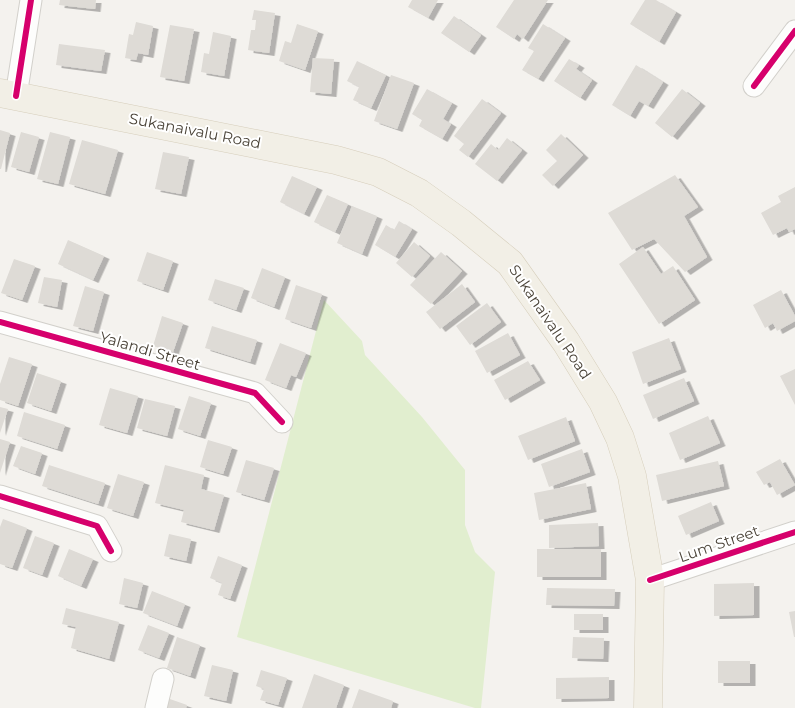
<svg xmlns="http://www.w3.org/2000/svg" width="795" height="708" font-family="Montserrat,sans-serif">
<defs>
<filter id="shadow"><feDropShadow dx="5.5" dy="3" stdDeviation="0" flood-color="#0004"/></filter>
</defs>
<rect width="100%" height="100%" fill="#f4f2ee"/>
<path fill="#e1eecf" d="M324,300L362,341L365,355L422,417L465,470V525L475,552L495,572L481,708H475L237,637Z"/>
<path fill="#dedbd6" filter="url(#shadow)" d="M60,0H96L95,9L59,5Z
M412,0H438L428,18L408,7Z
M514,0H548L523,39L517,34L514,39L496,27Z
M645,0H656L676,12L659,42L630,24Z
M254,10L275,13L269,53L248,50L251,30H255L256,20H252Z
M454,16L481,35L469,52L441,33Z
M136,22L153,26L148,55L138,53L136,60L125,58L129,34L133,35Z
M297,24L318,31L305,70L279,61L285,41L291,43Z
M543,24L565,38L538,79L522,70L534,51L528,48Z
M170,25L194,29L184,81L160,77Z
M213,32L231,36L224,76L201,72L204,53L209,54Z
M59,44L105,50L101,71L56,65Z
M313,58L334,59L331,94L310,92Z
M569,59L579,65L576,69L592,80L580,98L554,81Z
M357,61L386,75L371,108L353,100L359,87L347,81Z
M636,65L663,82L648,106L639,101L630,116L612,105Z
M391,75L414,83L397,129L374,121Z
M427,89L452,103L443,119L451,124L442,139L419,126L422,120L412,114Z
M682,89L700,103L672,137L655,123Z
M482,99L501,113L468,157L459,150L464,144L454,136Z
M0,130L10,133L1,169H0Z
M21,132L39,137L29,172L11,167Z
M50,132L70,137L58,184L37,179Z
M561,134L583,155L553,186L542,175L557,161L546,150Z
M507,138L522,150L497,181L475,164L491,144L498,150Z
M82,140L118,150L105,194L69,184Z
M163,152L189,157L181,194L155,189Z
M675,175L698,207L684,216L707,257L685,272L654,239L632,250L608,213Z
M292,176L317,187L304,214L280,202Z
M795,187V229L789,232L787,228L773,235L761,213L781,202L778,196Z
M327,195L348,204L335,232L314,222Z
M352,206L377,216L362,254L337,243Z
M399,221L412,229L395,257L375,245L386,225L394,230Z
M68,240L104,256L93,280L58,264Z
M414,242L430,256L412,277L396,263Z
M643,247L661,274L673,266L695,300L659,324L619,264Z
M147,252L173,261L163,290L137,281Z
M441,252L462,271L431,304L410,285Z
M14,259L35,266L22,300L1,293Z
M262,268L285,277L274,307L251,298Z
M44,277L62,280L57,307L38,303Z
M215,279L244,288L236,310L208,300Z
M462,284L475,302L440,329L426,312Z
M296,285L322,294L311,328L285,319Z
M85,286L104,292L93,331L73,326Z
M781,290L795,316V321L777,331L773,323L765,328L753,305Z
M487,303L501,322L470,345L456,326Z
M162,316L183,323L173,352L153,346Z
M212,326L257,340L250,362L205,348Z
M508,333L520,355L487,373L475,351Z
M669,338L681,369L643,384L632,352Z
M280,343L306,353L296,377L291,375L286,388L265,380Z
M9,357L32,364L18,406L0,400V384Z
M528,361L540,380L505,400L494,380Z
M795,369V405L780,376Z
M37,373L61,381L51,411L27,403Z
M684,378L694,401L653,419L643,395Z
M110,388L138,396L127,433L99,425Z
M189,396L211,403L200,436L178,429Z
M145,399L175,406L167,436L137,428Z
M0,407L8,409L0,433Z
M24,412L65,425L57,449L17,436Z
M708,416L720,443L680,460L669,433Z
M566,417L575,441L528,460L518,436Z
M0,439L10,442L0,473Z
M208,440L232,447L223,474L200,467Z
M21,446L42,453L35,474L13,466Z
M582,449L590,472L549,487L541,464Z
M780,459L795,485L777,495L770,482L764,485L756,472Z
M246,460L274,468L264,500L236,492Z
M718,461L724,486L662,501L656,475Z
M49,465L105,483L98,504L42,486Z
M165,465L204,475L201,489L224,495L214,530L181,522L184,510L155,503Z
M118,474L144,482L133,516L107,508Z
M586,483L591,509L539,520L534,493Z
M711,502L719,521L686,535L678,516Z
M3,519L27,528L12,568L0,564V527Z
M598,523L599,546L549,548V525Z
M169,534L191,539L186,561L164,556Z
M35,536L54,543L42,575L23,568Z
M69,549L93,559L81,586L58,576Z
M537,549H601V577H537Z
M218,556L242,565L230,599L218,595L222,583L210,578Z
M124,578L143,583L137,608L119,604Z
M754,583V615L714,616V584Z
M547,588L615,589L614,606L546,605Z
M152,591L185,604L177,626L143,613Z
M66,608L119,622L109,659L71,648L76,627L62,624Z
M795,611V637H794L789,612Z
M574,614H603V630H574Z
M148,625L169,633L159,658L138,650Z
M177,637L200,645L190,676L167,668Z
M573,637L604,638L603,659L572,658Z
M718,661H750V683H718Z
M212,665L233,670L226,701L204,696Z
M261,670L287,678L278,705L260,700L264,689L256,686Z
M314,674L344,685L336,708H302Z
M609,677V698L556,699V678Z
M359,689L393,701L391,708H352Z
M167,698L187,705L186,708H163Z"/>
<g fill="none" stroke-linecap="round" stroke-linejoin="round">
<defs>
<path id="minor" d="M754,86L795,31
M16,96L31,0
M0,322L255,393L282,422
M0,496L97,526L111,551
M650,580L795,532
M156,708L163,679"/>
<path id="major" d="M0,93L336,160L378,172L419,193L461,223L510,263L566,342L603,402L620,438L632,476L650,580L648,708"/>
</defs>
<use href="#minor" stroke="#d2d0cb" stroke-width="23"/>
<use href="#major" stroke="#d6cebb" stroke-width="29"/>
<use href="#minor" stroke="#fdfdfc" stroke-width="21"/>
<use href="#major" stroke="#f2efe6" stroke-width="28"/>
<defs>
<path id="cycleway" d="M754,86L795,31
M16,96L31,0
M0,322L255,393L282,422
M0,496L97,526L111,551
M650,580L795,532"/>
</defs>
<use href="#cycleway" stroke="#fff" stroke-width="9"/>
<use href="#cycleway" stroke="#d6006c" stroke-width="6"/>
</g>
<g text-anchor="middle" stroke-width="4" stroke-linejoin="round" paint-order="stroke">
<g font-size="15" fill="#4b4439" stroke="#fff">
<text transform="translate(195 131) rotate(11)" y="5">Sukanaivalu Road</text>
<text transform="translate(550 322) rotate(56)" y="5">Sukanaivalu Road</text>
<text transform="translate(150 351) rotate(16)" y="5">Yalandi Street</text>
<text transform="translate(719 544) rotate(-19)" y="5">Lum Street</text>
</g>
</g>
</svg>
